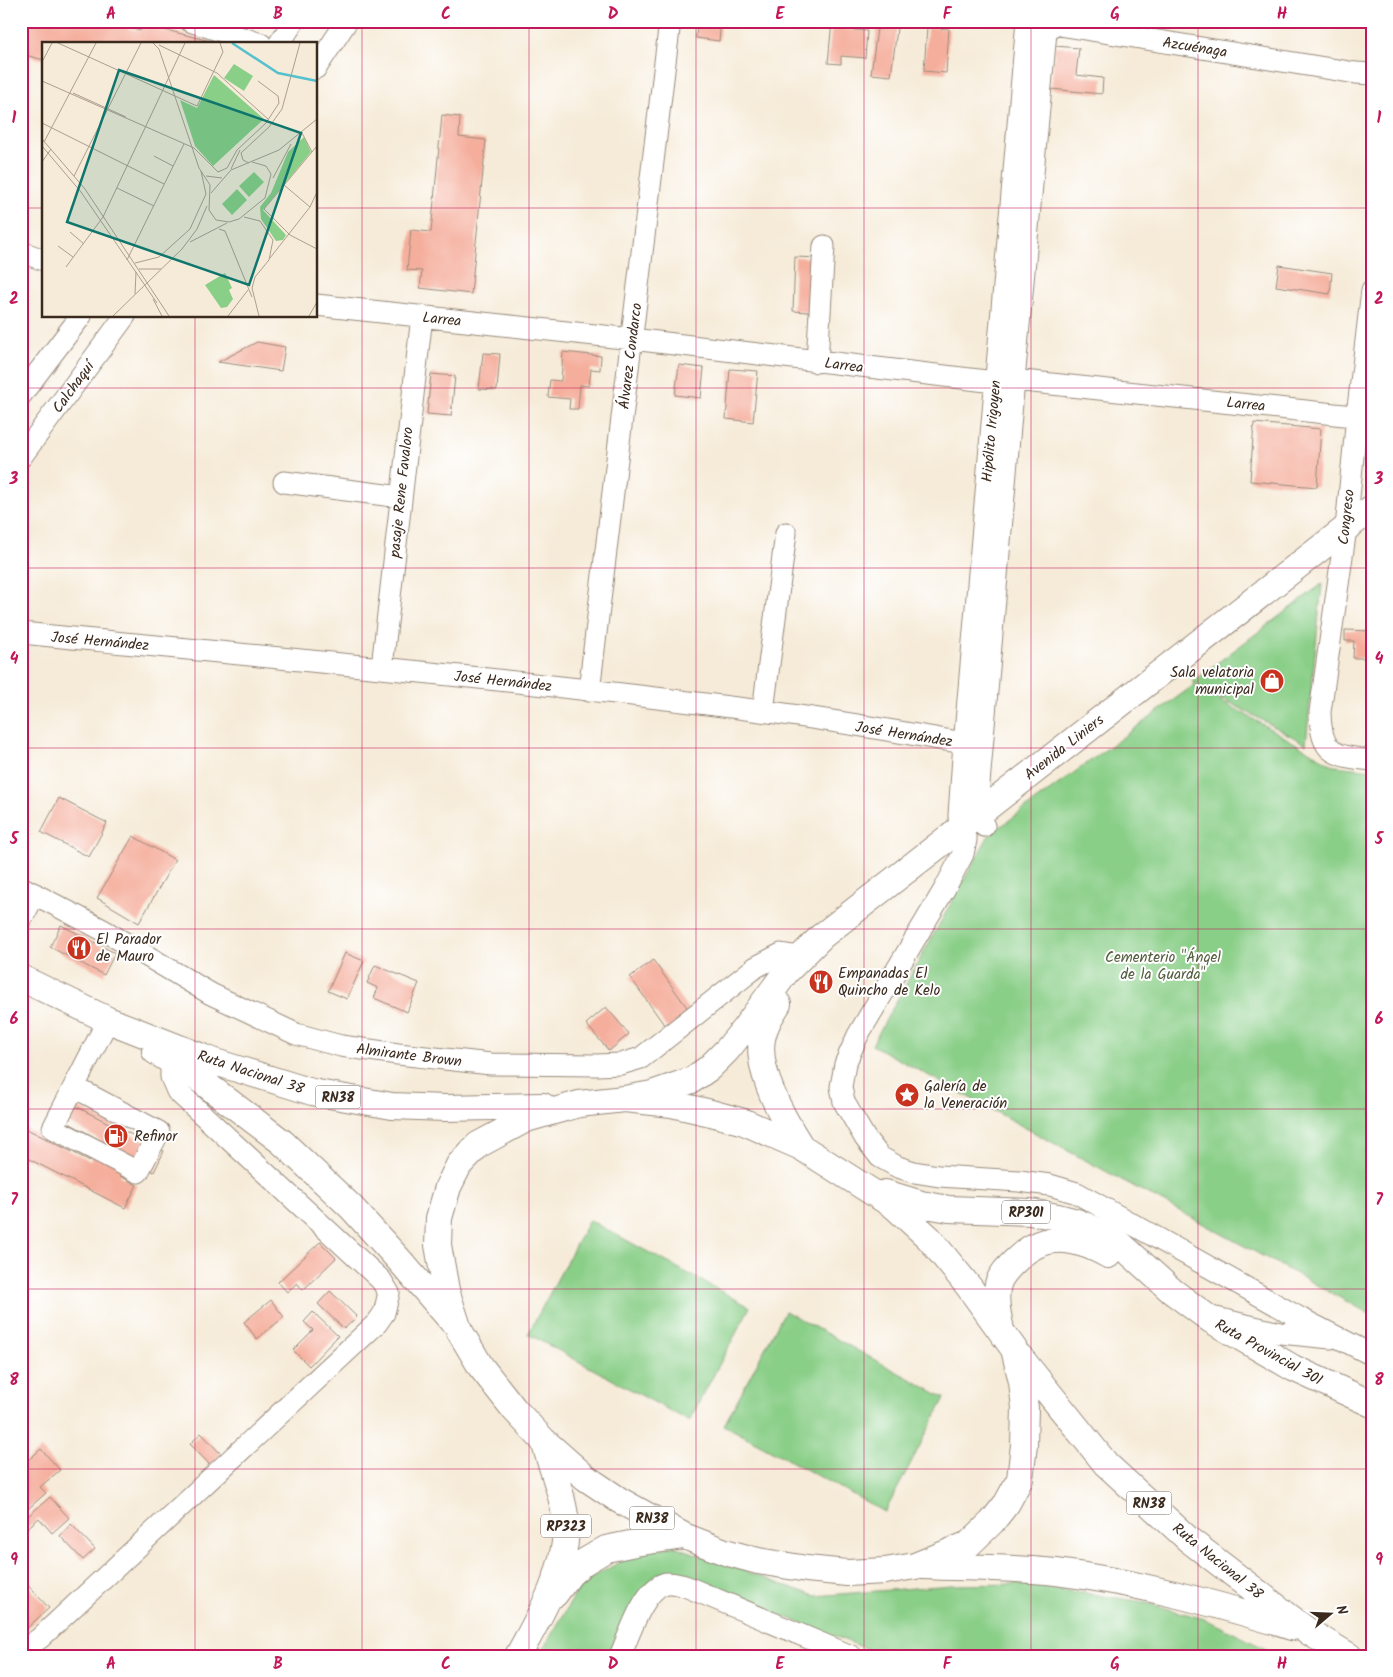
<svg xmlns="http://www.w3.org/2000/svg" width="1393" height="1677" font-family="Kalam,sans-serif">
<rect width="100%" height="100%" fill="#fff"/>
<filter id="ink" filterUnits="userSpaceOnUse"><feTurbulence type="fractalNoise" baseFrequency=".02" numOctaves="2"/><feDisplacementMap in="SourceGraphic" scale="10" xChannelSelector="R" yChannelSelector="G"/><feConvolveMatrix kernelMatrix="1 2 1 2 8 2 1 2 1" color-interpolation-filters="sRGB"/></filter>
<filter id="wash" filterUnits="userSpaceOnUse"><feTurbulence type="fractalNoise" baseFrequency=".0096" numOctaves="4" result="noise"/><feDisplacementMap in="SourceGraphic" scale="20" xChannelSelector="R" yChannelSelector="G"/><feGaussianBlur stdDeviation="1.12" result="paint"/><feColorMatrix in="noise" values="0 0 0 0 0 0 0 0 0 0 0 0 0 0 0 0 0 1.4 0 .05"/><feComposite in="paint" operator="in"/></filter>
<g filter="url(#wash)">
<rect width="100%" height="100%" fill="#f6ebd8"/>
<path fill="#8acf88" stroke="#627c53" d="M1322,584L1306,744L1192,682Z
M1194,685L1335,766L1372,770V1315L872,1045L989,835Z
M589,1220L750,1307L689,1421L528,1334Z
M785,1311L945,1398L885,1512L724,1425Z
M674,1546L815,1596L952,1585L1020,1584L1139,1601L1205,1619L1280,1656H885L669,1571L655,1575L638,1601L611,1656H539L579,1588L593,1577L636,1553Z"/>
<g id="blocks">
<path fill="#f5ae9c" d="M21,21H102L140,31L142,24L210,41V44H44V60L21,54Z
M697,21H721L719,41L696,38Z
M832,21H844L843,29L867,31L865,58L841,56V64L828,63Z
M878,21H898L891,76L871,74Z
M927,27L949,29L946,73L924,71Z
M1055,46L1079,48L1076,75L1103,78L1102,94L1051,89Z
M442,115L460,117L459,137L486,140L471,294L420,288L422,271L407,270L411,230L431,232Z
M795,257L819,258L815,317H809V312L793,311Z
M1279,265L1332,273L1330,294L1276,286Z
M257,342L285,347L281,371L218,362Z
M563,352L601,356L600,370L591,369L589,386L580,385L578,409H569L570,399L548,397L550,380L561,381Z
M483,353L500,354L497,390L479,389Z
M679,365L704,368L701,398L675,395Z
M730,369L758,371L753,422L726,419Z
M431,374L455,376L451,416L427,414Z
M1254,423L1321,429L1317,487L1250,481Z
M1345,630L1372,631V658H1353L1354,641H1345Z
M59,798L107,823L89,857L41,832Z
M133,836L175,860L139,923L97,898Z
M61,925L115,953L104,975L50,947Z
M345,953L364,961L347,999L328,991Z
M653,960L691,1013L668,1030L630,977Z
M375,965L419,983L407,1012L374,998L378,988L367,983Z
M606,1007L629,1034L609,1051L586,1024Z
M73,1105L164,1151L154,1172L128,1159L120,1176L137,1185L125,1208L21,1155V1126L90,1161L100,1140L65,1121Z
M320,1242L336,1258L303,1290L297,1283L287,1292L278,1282Z
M330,1291L357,1317L344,1329L318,1304Z
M271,1300L284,1317L257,1339L244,1322Z
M313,1312L338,1336L309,1366L293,1350L313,1330L304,1322Z
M201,1433L221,1454L210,1465L190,1444Z
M41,1449L60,1470L40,1487L46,1493L21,1515V1466Z
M50,1497L69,1518L52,1533L39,1518L24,1531L21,1528V1522Z
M71,1524L95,1549L83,1560L60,1536Z
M21,1578L49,1608L25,1630L21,1626Z"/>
</g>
</g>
<g filter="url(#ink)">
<use href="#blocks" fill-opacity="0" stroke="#988a7b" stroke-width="1"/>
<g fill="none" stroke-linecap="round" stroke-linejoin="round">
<defs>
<path id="minor" d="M190,21L261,44
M1027,21L963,757L959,815L960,828L966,840L963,854L944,890L858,1035L845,1064L841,1087L844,1102L865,1138L880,1157L898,1167L914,1172L939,1176L1019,1181L1050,1185L1077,1193L1298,1317L1372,1355
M1035,21L1356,73L1372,74
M279,44L294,21
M316,68L347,21
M21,252L44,260
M1372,290L1357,416L1346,528L1320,712C1321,754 1333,756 1372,760
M316,305L632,339L995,382L1014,380L1372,418
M817,362L824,246
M21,395L81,316
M21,457L125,316
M284,482L401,497
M21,633C268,657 515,679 761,711C835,720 909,734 982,746
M382,667L422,316
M589,691L670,21
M763,711L786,533
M984,826L979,814L978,795L1014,380L1047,21
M21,887L103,930L211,994L296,1034L341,1046L398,1054L491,1064L597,1065L621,1064L641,1058L756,967L781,954L800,957
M21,920L35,894
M74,1087L159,1132L138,1172L53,1128L108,1020
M1216,1318L1280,1333L1331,1338
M21,1650L26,1648L40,1638L377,1323L384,1313L389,1293L381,1280L177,1091L171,1077V1061
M620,1656C629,1636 643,1589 666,1583C671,1582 680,1585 685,1586L851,1656"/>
<path id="major" d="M21,978L108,1020L215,1062L312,1092L392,1106L445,1108L543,1106
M778,1004C771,1015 764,1026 762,1039C756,1072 784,1120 801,1147
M155,1051L199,1079L282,1142L351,1207L401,1262L452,1321
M624,1099L672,1104L711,1113L744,1122L801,1147L894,1206L929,1238L969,1287L1014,1349L1022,1382L1025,1408L1024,1445L1020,1479L1007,1503L992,1522L969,1544L915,1566L885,1571L847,1573L807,1569L758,1561L725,1552L684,1536L619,1500L586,1478L543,1440L514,1409L481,1367L459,1330L446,1290L438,1245L439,1218L448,1187L459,1165L478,1145L526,1119L579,1104L624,1099L652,1094L692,1080L709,1068L727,1050L745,1028L786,972L822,936L1372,508
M885,1193L921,1204L949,1209L1030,1212L1058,1217L1077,1222L1101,1232L1119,1243L1172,1291L1211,1320L1293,1368L1372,1404
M1001,1330C998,1315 994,1299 998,1284C1001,1274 1009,1267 1016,1260C1045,1231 1075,1237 1108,1255
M1019,1356L1106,1464L1189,1540L1309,1632L1349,1656
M923,1566C967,1568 1012,1567 1056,1572C1136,1582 1214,1603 1292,1627
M555,1594L570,1574L584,1562L606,1549L635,1543L684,1536
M518,1656C539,1617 564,1576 566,1531C567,1505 551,1466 544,1441"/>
</defs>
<use href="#minor" stroke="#988a7b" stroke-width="23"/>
<use href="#major" stroke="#988a7b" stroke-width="28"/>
<use href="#minor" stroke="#fff" stroke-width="21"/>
<use href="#major" stroke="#fff" stroke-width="26"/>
</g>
</g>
<path fill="none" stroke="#c2185b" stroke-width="1" stroke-opacity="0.55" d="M195,21V44M362,21V1656M529,21V1656M696,21V1656M864,21V1656M1031,21V1656M1198,21V1656M21,208H44M316,208H1372M195,316V1656M21,388H1372M21,568H1372M21,748H1372M21,929H1372M21,1109H1372M21,1289H1372M21,1469H1372"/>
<defs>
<symbol id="shop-disc" viewBox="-11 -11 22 22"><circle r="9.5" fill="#c8321e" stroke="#fff"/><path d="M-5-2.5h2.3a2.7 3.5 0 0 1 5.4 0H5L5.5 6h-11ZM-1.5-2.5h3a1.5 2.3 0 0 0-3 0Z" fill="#fff"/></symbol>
<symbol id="restaurant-disc" viewBox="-11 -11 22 22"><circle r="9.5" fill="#c8321e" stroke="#fff"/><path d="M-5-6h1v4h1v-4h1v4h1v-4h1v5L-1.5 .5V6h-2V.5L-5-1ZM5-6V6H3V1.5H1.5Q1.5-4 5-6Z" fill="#fff"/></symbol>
<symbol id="sight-disc" viewBox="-11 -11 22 22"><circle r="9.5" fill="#c8321e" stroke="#fff"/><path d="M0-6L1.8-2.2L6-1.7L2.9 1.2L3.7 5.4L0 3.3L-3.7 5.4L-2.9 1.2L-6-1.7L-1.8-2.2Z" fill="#fff"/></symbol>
<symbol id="fuel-disc" viewBox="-11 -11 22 22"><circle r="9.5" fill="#c8321e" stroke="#fff"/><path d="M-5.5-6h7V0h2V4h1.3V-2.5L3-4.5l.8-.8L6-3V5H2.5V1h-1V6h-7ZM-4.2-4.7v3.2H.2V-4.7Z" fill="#fff"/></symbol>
</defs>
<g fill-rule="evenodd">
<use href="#shop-disc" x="1258" y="667" width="28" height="28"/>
<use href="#restaurant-disc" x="65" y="934" width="28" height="28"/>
<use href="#restaurant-disc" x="807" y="968" width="28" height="28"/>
<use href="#sight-disc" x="893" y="1081" width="28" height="28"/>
<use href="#fuel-disc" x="102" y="1122" width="28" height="28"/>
</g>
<g text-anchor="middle" stroke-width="4" stroke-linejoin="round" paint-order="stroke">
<g fill="#fff" stroke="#766a62" stroke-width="1">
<rect x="315.5" y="1085.5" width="45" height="23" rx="4"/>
<rect x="1002" y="1200.5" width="48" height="23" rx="4"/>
<rect x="1126.5" y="1491.5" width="45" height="23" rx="4"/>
<rect x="629.5" y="1506.5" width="45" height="23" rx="4"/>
<rect x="541" y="1514.5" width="50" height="23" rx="4"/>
</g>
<g font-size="14" font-weight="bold" fill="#3b2a1e">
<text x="338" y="1102">RN38</text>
<text x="1026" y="1217">RP301</text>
<text x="1149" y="1508">RN38</text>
<text x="652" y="1523">RN38</text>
<text x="566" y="1531">RP323</text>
</g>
<g font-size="15" fill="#3b2a1e" stroke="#fff">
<text transform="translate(1195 47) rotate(9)" y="5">Azcuénaga</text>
<text transform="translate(442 319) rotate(6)" y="5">Larrea</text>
<text transform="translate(630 356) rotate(-83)" y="5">Álvarez Condarco</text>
<text transform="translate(844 365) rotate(7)" y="5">Larrea</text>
<text transform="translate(73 387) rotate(-54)" y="5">Calchaquí</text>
<text transform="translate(1246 404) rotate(6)" y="5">Larrea</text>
<text transform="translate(991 431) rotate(-85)" y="5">Hipólito Irigoyen</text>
<text transform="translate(401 492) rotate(-84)" y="5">pasaje Rene Favaloro</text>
<text transform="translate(1346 517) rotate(-84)" y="5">Congreso</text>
<text transform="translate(100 641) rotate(5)" y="5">José Hernández</text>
<text transform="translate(503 681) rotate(6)" y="5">José Hernández</text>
<text transform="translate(904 734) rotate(9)" y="5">José Hernández</text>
<text transform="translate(1064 747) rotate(-38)" y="5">Avenida Liniers</text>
<text transform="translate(409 1055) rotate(7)" y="5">Almirante Brown</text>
<text transform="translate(251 1072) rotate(18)" y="5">Ruta Nacional 38</text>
<text transform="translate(1269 1352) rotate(29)" y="5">Ruta Provincial 301</text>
<text transform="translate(1218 1561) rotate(39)" y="5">Ruta Nacional 38</text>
</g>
<g font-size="15" fill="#3b2a1e" stroke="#fff" text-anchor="start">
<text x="1254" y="677" text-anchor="end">Sala velatoria<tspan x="1254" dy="17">municipal</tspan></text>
<text x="96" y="944">El Parador<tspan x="96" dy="17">de Mauro</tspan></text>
<text x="838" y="978">Empanadas El<tspan x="838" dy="17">Quincho de Kelo</tspan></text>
<text x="924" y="1091">Galería de<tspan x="924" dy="17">la Veneración</tspan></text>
<text x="134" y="1141">Refinor</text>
</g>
<g font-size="15" fill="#535c3e" stroke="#fff">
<text x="1163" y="962">Cementerio "Ángel<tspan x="1163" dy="17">de la Guarda"</tspan></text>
</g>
</g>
<g transform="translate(42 42)">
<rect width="275" height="275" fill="#f6ebd8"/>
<path d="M192,22L211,34L202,49L182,36ZM172,33L222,77L171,124L153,104L138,58L155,66ZM262,95L269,110L221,168L244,193L241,198L234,199L219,177L218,165L229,151L246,110ZM212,130L222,140L207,155L197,144ZM195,147L205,158L190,173L180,162ZM183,231L190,246L187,248L191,257L185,265L179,266L163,243Z" fill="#8acf88"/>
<path fill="none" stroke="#55c1cf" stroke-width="2.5" d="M190,1L236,31L275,39"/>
<path fill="none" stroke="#ab9e8e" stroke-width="1" d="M16,1L155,64L181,10L178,1M111,1L117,7L157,126L168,143L167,168L174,178L187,180L197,177L223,156L229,132L224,124L210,120M117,3L175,31L227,78M0,20L10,1M0,39L152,106L176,130L185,126L195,108L224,81L237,61L236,54L216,39M31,51L84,75M0,81L122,142M260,91L270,110M0,97L43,147L127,274M2,100L54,1M0,104L39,150L115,261M275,104L222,167L248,193L275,207M112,114L131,124M0,120L9,107M207,121L201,118L199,111L227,85L240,67L258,1M189,127L198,108M32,134L99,1M164,134L180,136M231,136L249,102M242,143L268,165M75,146L112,164M169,151L189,128L237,108L275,77M202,175L218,179L231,198L227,218L213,235L210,246L217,274M177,187L183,189L210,255M28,190L42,202M148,200L185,181M16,204L31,215M228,216L268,165L275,150M85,218L142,102M93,221L117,215L148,187L164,152L159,129M24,225L61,175L143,1M97,227H119M93,252L94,230M111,257L120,274M71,274L140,207L155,187L165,164M186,274L206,248M267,274L275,260"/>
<path fill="#0f766e" fill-opacity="0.15" stroke="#0f766e" stroke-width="2.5" d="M77,28L259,91L207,243L25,180Z"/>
<rect width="275" height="275" fill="none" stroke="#3b2a1e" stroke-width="2.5"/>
</g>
<rect width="1393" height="1677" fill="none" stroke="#fff" stroke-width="55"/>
<g transform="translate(1330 1614) rotate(71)" stroke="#ffffff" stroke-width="4" paint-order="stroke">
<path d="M0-4L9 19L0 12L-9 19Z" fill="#3b2a1e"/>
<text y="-8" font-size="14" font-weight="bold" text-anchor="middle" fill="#3b2a1e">N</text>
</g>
<rect x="28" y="28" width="1338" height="1622" fill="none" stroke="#c2185b" stroke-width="2"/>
<g font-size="16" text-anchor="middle" font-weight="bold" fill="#c2185b">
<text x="111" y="19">A</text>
<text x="278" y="19">B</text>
<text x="446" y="19">C</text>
<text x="613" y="19">D</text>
<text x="780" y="19">E</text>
<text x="947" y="19">F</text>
<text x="1115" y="19">G</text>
<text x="1282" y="19">H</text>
<text x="14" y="123">1</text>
<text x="1379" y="123">1</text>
<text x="14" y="304">2</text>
<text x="1379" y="304">2</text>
<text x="14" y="484">3</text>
<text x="1379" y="484">3</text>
<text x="14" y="664">4</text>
<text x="1379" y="664">4</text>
<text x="14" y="844">5</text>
<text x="1379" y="844">5</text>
<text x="14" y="1024">6</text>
<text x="1379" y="1024">6</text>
<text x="14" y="1205">7</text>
<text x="1379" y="1205">7</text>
<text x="14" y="1385">8</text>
<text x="1379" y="1385">8</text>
<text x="14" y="1565">9</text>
<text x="1379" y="1565">9</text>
<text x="111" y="1669">A</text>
<text x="278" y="1669">B</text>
<text x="446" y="1669">C</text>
<text x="613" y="1669">D</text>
<text x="780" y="1669">E</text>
<text x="947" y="1669">F</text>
<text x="1115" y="1669">G</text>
<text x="1282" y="1669">H</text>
</g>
</svg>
